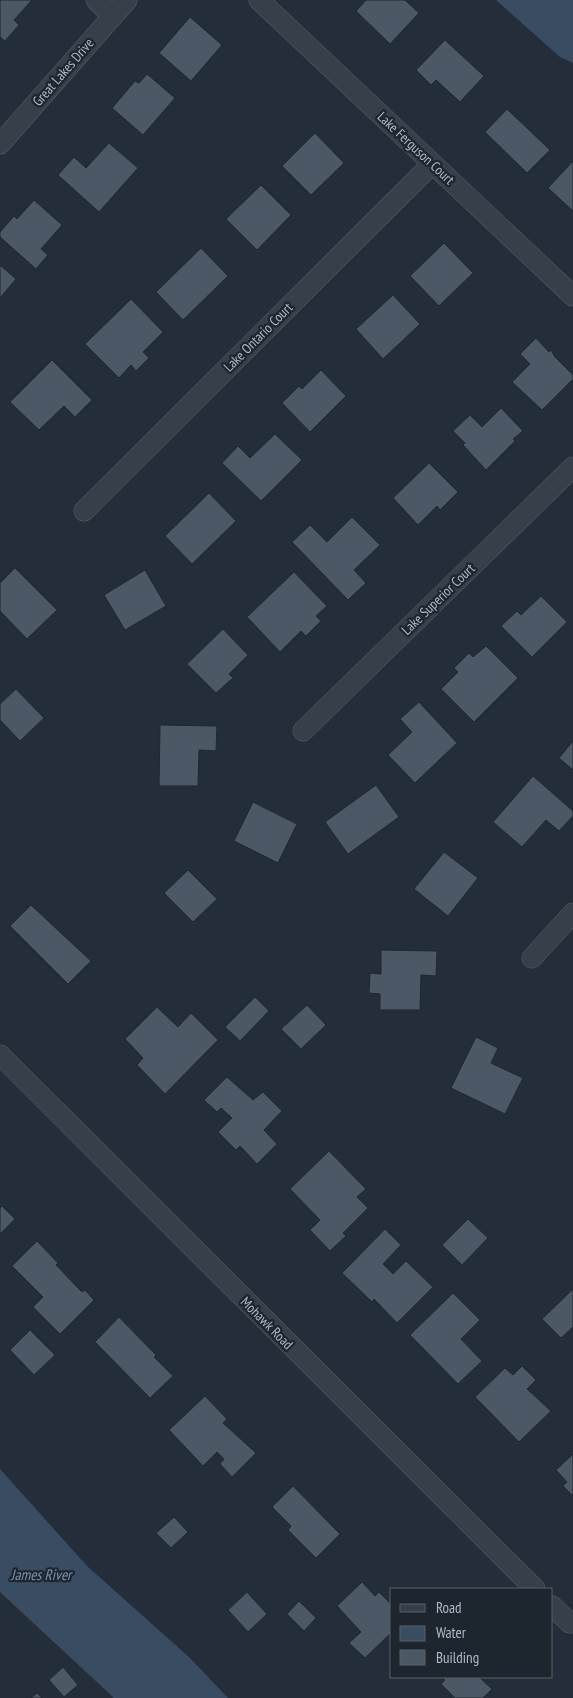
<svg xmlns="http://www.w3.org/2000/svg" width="573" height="1698" font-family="'PT Sans Narrow',sans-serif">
<rect width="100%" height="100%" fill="#242e3a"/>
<path fill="#3a4c62" d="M496,0H573V63L560,57Z
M0,1469L87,1566L190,1658L228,1698H114L0,1592Z"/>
<path fill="#4c5865" stroke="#1f2731" d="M0,0H32L14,20L19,25L5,41L0,37Z
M366,0H405L419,13L390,44L356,11Z
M190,17L222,45L191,81L159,53Z
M445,40L484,76L460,102L436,80L431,85L416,70Z
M147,74L175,98L143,135L112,108L135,81L139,83Z
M507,109L550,150L527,173L485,132Z
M315,133L344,163L311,195L282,166Z
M109,143L138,168L99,212L58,175L74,157L86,168Z
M573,161V211L548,188Z
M261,185L291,215L257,250L226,219Z
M34,200L62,225L41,249L48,255L36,269L0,237V232L14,216L17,219Z
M444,243L473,273L439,306L410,276Z
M201,248L228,276L183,320L156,292Z
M0,265L16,279L0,298Z
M393,295L420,324L383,359L356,329Z
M131,299L163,332L143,352L149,358L136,371L131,365L119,378L85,344Z
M536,338L549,352L551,350L555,357L573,375V379L542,410L512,382L530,364L520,354Z
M52,360L92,400L75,417L64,406L39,430L10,402Z
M321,370L346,396L310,432L282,403L299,386L302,389Z
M501,408L523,431L513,439L515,441L486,470L463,445L465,443L453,431L470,415L482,427Z
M275,434L302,460L261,501L222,463L238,446L250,458Z
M429,463L458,492L440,510L437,506L418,525L393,498Z
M209,493L236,521L192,564L165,536Z
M352,517L380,545L354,570L366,583L348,600L292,542L310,525L327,542Z
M15,568L57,610L27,639L0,611V583Z
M145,570L166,606L125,630L104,595Z
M294,572L327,606L316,616L321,621L306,636L301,631L280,652L247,617Z
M541,596L567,622L532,657L501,626L517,611L521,615Z
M223,629L248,655L229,674L233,678L216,693L187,664Z
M486,646L518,678L474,722L441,689L458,672L454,668L469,653L473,657Z
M16,689L44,718L20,741L0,720V704Z
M419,702L457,743L415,783L388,755L412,732L400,719Z
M160,725L217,726L216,751L199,750L198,786H159Z
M573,741V770L559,758Z
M533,776L573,811V816L559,831L546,820L522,847L493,822Z
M376,785L399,817L348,854L325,822Z
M253,802L297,824L278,863L234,841Z
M444,852L478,878L448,916L414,889Z
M188,870L217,899L193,922L164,893Z
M31,905L91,961L68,984L10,926Z
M381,950L437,951L436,976L421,975L420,1010H380V994L369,993L370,973L381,974Z
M255,997L269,1011L240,1041L225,1027Z
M307,1005L326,1025L301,1049L281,1029Z
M157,1007L178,1027L191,1013L218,1040L165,1094L137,1065L143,1058L125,1039Z
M476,1037L498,1048L491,1063L523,1078L505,1114L451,1088Z
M227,1077L253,1100L263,1092L282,1111L264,1130L277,1144L257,1164L240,1146L236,1150L218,1132L232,1118L221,1108L217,1112L204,1100Z
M329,1151L366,1189L357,1197L368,1208L343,1233L346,1236L330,1251L310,1230L320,1220L290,1189Z
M2,1206L15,1219L0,1234V1208Z
M468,1219L488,1238L462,1265L442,1245Z
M385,1229L401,1245L383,1264L393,1274L406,1261L433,1287L397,1323L374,1299L372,1302L342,1273Z
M37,1241L58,1263L56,1265L82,1292L85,1290L94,1300L60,1334L33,1307L43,1297L12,1266Z
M573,1289V1327L561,1338L542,1319Z
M453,1293L480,1320L461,1339L482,1361L458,1384L410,1335Z
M119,1317L156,1355L154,1357L173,1376L150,1398L95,1342Z
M30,1330L55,1355L34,1375L10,1350Z
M522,1366L536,1380L527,1389L551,1411L519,1442L475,1397L505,1368L513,1375Z
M205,1396L227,1419L223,1423L256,1453L232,1477L220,1464L224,1459L217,1452L203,1466L169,1430Z
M573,1454V1496L563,1486L567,1482L556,1470Z
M293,1486L340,1534L316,1558L288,1530L291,1526L272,1507Z
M174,1517L188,1532L171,1548L156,1533Z
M362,1582L375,1596L379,1592L392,1605V1632L365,1658L349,1643L361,1632L337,1606Z
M247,1592L267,1614L248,1632L228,1610Z
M299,1601L316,1618L304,1631L287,1614Z
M63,1667L78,1685L64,1697L49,1680Z
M442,1677H479L492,1689L483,1698H455L441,1684L445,1680Z
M37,1693L42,1698H31Z"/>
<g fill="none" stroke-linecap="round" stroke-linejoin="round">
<defs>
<path id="street" d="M96,0L112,16
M259,0L573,296
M0,144L127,0
M84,511L432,164
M303,731L573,467
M532,958L573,913
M0,1055L535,1589
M552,1606L570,1623L573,1621"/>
</defs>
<use href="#street" stroke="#565e68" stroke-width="21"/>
<use href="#street" stroke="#37404a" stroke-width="20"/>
</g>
<g text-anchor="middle" stroke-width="4.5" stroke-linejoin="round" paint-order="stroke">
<g font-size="14" fill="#b3bbc6" stroke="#1d252f">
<text transform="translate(63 72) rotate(-49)" y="5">Great Lakes Drive</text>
<text transform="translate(416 148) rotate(43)" y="5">Lake Ferguson Court</text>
<text transform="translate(258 337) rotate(-45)" y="5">Lake Ontario Court</text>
<text transform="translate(438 599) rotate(-44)" y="5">Lake Superior Court</text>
<text transform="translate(267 1323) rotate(45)" y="5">Mohawk Road</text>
</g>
<g font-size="15" font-style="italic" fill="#7c92ac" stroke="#1d252f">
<text x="41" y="1580">James River</text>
</g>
</g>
<rect x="390" y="1588" width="162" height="90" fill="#1d252f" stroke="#59616b"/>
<rect x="400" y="1604" width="25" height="8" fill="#37404a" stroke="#59616b"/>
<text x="436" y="1613" font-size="15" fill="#b3bbc6">Road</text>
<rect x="400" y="1626" width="25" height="15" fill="#3a4c62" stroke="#59616b"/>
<text x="436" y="1638" font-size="15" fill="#b3bbc6">Water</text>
<rect x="400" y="1650" width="25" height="15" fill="#4c5865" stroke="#59616b"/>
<text x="436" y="1663" font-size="15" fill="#b3bbc6">Building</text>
</svg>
